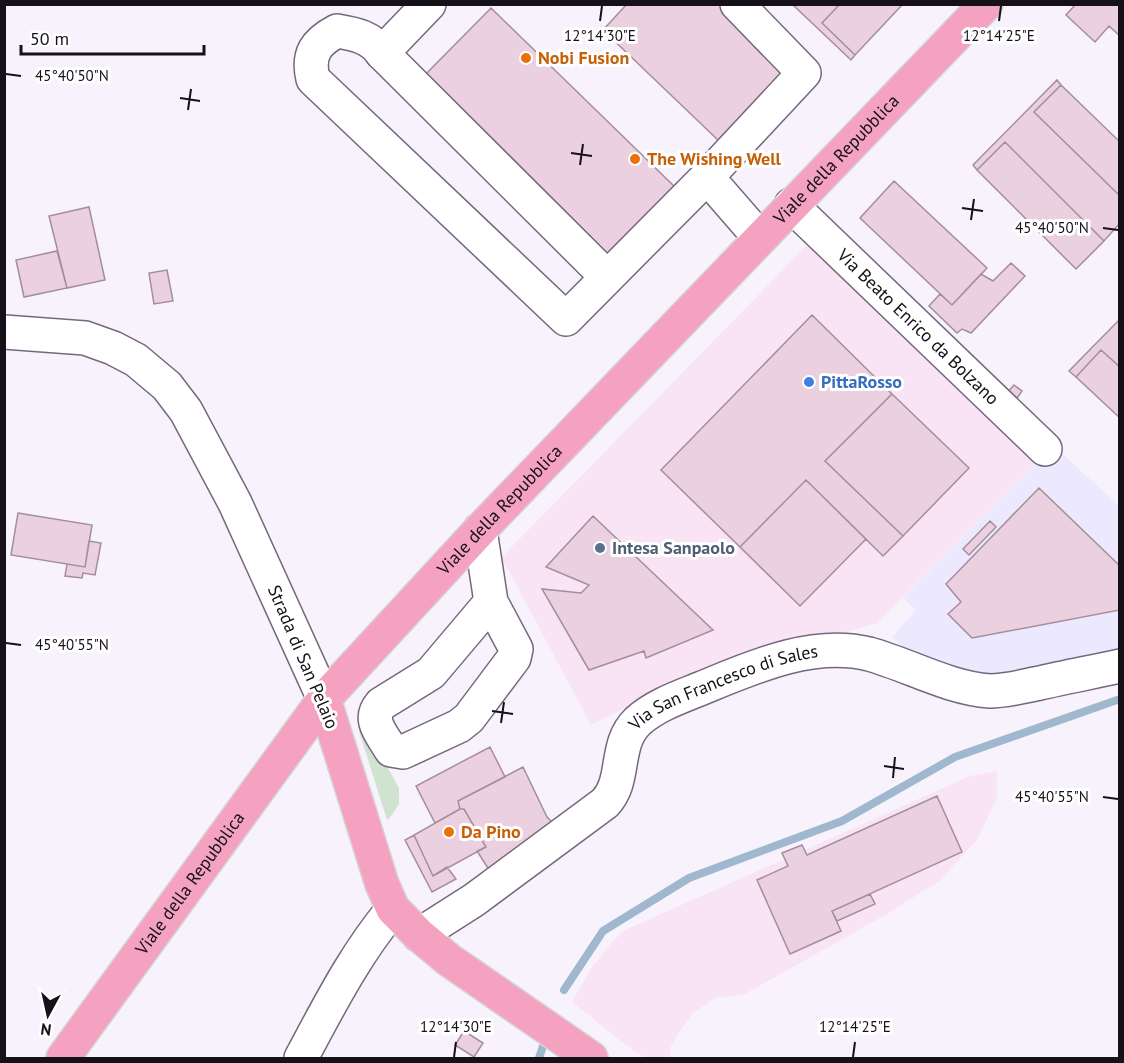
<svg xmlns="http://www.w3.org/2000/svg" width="1124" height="1063" font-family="'PT Sans',sans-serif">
<rect width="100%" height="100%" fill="#f8f2fc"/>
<path fill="#f8e4f4" d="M815,237L1039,459L876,624L792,645L660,691L591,725L509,571L500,559Z
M997,771V798L977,840L939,881L887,914L745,994L715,998L693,1013L678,1034L670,1048L671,1058H647L636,1053L572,1002L591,969L612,942L625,930L785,859L782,853L802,845L805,850L970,776Z"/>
<path fill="#ece8fe" d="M1053,445L1119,506V656L997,682L921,663L892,637L916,610L903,598Z"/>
<path fill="#d0e3d0" d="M365,726L399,788V804L389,819L387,820L359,731Z"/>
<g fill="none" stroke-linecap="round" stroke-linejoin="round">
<path stroke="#a0b8ce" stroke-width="8" d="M564,990L603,931L689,878L842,821L955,757L1120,699
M539,1058L543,1046"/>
</g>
<path fill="#ebd0e0" stroke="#a58d9b" stroke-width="1.5" d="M627,4H719L788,72L720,142L603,30Z
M792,4H840L822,23L855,55L851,60Z
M840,4H903L855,55L822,23Z
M1076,4H1120V36L1109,26L1095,42L1066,15Z
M491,8L676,188L607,259L421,79Z
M1057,80L1061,85L1034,112L1120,196V223L1104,241L1005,142L977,170L973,165Z
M1061,85L1120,142V196L1034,112Z
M1005,142L1104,241L1076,269L977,170Z
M894,181L987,268L952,305L860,218Z
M89,207L105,280L67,288L49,216Z
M57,251L67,288L24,297L16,260Z
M1011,263L1025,276L971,333L962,329L957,333L929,306L940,294L952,305L981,274L993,281Z
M167,270L173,301L154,304L149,273Z
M812,315L892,394L825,461L903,536L883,556L806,480L740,547L661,470Z
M1120,319V367L1101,350L1076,377L1069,371Z
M1101,350L1120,367V418L1076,377Z
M1014,385L1022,391L1015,401L1006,394Z
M892,394L969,468L903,536L825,461Z
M806,480L866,539L800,606L740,547Z
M1039,488L1120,566V610L972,638L948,614L961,602L946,584Z
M18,513L92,525L85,567L11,555Z
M593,516L713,630L646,658L644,651L589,670L542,589L581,593L589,585L546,567Z
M990,521L996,527L969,555L963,549Z
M89,541L101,543L95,575L83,573L82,578L65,576L67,564L85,567Z
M490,747L505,777L458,801L460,809L435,823L416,786Z
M523,767L547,817L556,826L493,876L477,851L486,847L464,809H460L458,801Z
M937,796L962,852L832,911L841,931L790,954L757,880L788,866L782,853L802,845L807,855Z
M460,809H464L486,847L433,876L414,835Z
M414,835L433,876L447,867L456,879L432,892L405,840Z
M870,894L875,904L837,921L832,911Z
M464,1031L483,1043L474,1057L455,1045Z"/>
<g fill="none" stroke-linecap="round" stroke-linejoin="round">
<defs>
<g id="minor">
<path d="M429,4L382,53C371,37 355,34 337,31C316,42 307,54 313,79L566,319L707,177L804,73L737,4"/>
<path d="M382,53L607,277"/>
<path d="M707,177L760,238"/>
<path id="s1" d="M791,205L1045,449"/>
<path d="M4,332L85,338L113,348L136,360L167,386L186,411L235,503L324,699"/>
<path d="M480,530L491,602L516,649L514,658L469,718L459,726L403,752L391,750C382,734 367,720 381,704L431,673L491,602"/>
<path id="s2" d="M419,935L474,900L605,803C627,780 613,745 638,721C656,705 680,697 702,688C753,667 813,640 869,654C909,665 948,688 990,691C1007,691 1024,686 1040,683C1066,677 1093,672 1120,666"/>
<path d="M301,1058C329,1006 355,954 393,909"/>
</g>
<g id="major">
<path d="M324,699L382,884L393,909L419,935L449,960L591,1058"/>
<path id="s3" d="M63,1058L324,699L480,530L986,4"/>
</g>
</defs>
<use href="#minor" stroke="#75687e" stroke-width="36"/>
<use href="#major" stroke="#d5d4d6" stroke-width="36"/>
<use href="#minor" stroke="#fff" stroke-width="33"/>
<use href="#major" stroke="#f4a2bf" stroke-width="33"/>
</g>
<path fill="none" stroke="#161119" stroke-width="2" d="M600,21L602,6M999,21L1001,6M6,74L21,76M180,98L200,101M188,110L191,89M571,153L592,156M580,165L583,144M962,208L983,211M971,220L974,199M1103,228L1118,230M6,643L21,645M492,711L513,714M501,723L504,702M884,766L904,769M893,778L895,757M1103,797L1118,799M454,1057L456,1042M853,1057L855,1042"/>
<g fill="#e8710a" stroke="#fff" stroke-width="2">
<circle cx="526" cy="58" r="6"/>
<circle cx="635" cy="159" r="6"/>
<circle cx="449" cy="832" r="6"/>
</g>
<circle fill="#3f7fe0" stroke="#fff" stroke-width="2" cx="809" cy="382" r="6"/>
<circle fill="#5c6f8a" stroke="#fff" stroke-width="2" cx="600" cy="548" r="6"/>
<g text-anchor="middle" stroke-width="6" stroke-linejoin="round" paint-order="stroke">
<g font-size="18" font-weight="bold" fill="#c56008" stroke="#fff" text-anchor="start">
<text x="538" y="64">Nobi Fusion</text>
<text x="647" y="165">The Wishing Well</text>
<text x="461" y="838">Da Pino</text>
</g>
<g font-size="18" fill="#161119" stroke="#fff">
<text dy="6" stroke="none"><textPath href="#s3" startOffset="1188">Viale della Repubblica</textPath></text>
<text dy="6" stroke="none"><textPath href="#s1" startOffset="176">Via Beato Enrico da Bolzano</textPath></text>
<text dy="6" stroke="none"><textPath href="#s3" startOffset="702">Viale della Repubblica</textPath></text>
<text transform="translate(303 657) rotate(67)" y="6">Strada di San Pelaio</text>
<text dy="6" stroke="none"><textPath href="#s2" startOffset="411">Via San Francesco di Sales</textPath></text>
<text dy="6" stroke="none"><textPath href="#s3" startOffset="216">Viale della Repubblica</textPath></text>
</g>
<g font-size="18" font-weight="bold" fill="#366cbe" stroke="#fff" text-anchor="start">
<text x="821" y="388">PittaRosso</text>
</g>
<g font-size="18" font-weight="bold" fill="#4e5e75" stroke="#fff" text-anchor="start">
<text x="612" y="554">Intesa Sanpaolo</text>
</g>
</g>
<g font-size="15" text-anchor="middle" fill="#161119" stroke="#fff" stroke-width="6" stroke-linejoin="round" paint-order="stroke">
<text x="600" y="41">12°14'30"E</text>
<text x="999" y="41">12°14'25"E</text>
<text x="72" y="81">45°40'50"N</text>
<text x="1052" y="233">45°40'50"N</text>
<text x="72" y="650">45°40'55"N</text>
<text x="1052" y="802">45°40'55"N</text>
<text x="456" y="1032">12°14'30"E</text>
<text x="855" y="1032">12°14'25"E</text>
</g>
<rect width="1124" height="1063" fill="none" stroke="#161119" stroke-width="12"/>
<g transform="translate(48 1015) rotate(188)" stroke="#ffffff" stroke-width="4.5" paint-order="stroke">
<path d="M0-4.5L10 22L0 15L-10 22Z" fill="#161119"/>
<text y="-9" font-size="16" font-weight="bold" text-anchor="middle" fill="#161119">N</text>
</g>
<path d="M21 45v9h183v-9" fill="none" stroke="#161119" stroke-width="3"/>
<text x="30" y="45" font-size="18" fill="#161119" stroke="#ffffff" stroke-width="4.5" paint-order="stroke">50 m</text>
</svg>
